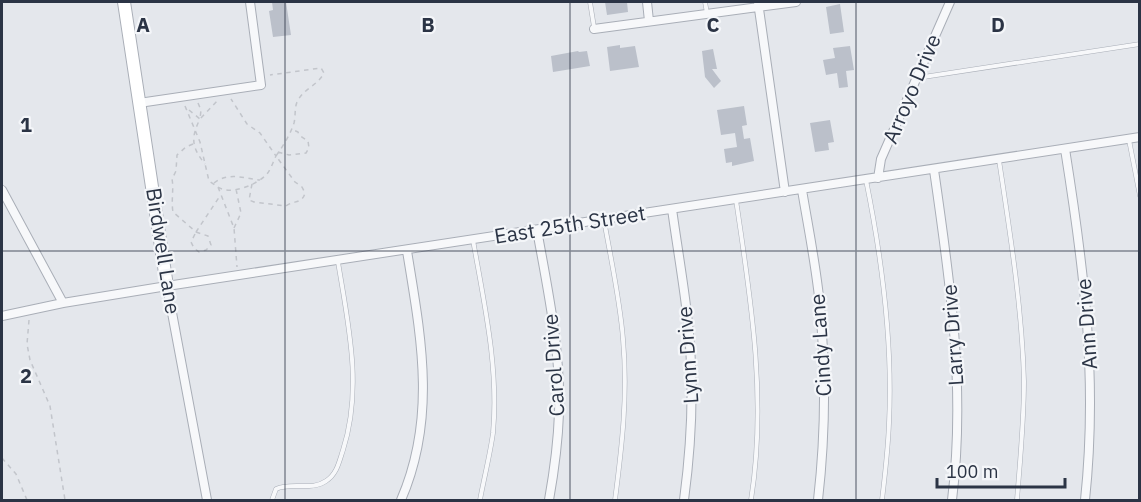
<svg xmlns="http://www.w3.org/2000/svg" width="1141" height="502" font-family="'IBM Plex Sans',sans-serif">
<rect width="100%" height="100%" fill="#e4e7ec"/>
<path fill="#bbc0ca" d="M272,2H286L291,35L273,37L269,11L273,10Z
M605,2H627L628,12L607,15Z
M840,4L844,32L830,34L826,7Z
M620,45V48L635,46L639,67L610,71L607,47Z
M850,46L854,70L846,71L848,87L839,88L837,73L826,75L823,60L835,58L833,48Z
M713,49L717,69H712L721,81L714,88L705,77L702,51Z
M578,51L579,52L587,51L590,66L553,72L551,56Z
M744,106L747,125L742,126L744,139L750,138L754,161L732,166V162L726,163L724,149L737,147L735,133L721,135L717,110Z
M830,120L834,142L828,143L829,150L815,152L810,123Z"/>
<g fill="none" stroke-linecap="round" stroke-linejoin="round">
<defs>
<path id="lane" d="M590,2L594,27
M705,2L707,13
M917,78L1140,44
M1129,140L1140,196
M999,160C1010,233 1022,307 1024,381C1024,421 1020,461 1017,500
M866,180C882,259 893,342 889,423C888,449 885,475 882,500
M736,200C751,300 767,400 751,500
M604,220C611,260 620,300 623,339C628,395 622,446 615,500
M473,240C484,303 499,368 493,433C490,455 484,478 480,500
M272,500L276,489C291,482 312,491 326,481C337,474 339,462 343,450C363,388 348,323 338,262"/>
<path id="street" d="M647,2L649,21
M758,2L785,192
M594,29L796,2
M139,103L261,85L250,2
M1065,149C1084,268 1098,379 1085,500
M934,170C950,280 966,389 952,500
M878,178L881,159L950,2
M2,190L63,303
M802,190C809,232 818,275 821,317C826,379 825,439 818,500
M672,209C679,260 689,312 691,364C693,410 690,455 684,500
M537,230C548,291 561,351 559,413C558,443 554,472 549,500
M167,286L207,500
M2,316L63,303L167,286L1140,137
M401,500C437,417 421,337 407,251"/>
<path id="secondary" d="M124,2L167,286"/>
</defs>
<use href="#lane" stroke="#a9aeb7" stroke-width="5"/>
<use href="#street" stroke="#a9aeb7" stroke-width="10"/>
<use href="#secondary" stroke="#a9aeb7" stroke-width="14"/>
<path stroke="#c2c5cb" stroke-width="1.5" stroke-dasharray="4.5 4.5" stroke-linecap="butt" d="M198,103L201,110L200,119L218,100
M185,106L200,142L209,181L218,187L234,228L237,267
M189,110L200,119C191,137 191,147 205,164
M193,144L186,147L177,155L176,171L172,179C174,189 171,201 173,212L196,232L220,196
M278,152L289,155L306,153L309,148L308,141L299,135L298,132L291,129
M214,183C228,172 243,178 260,180
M252,184L249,200L254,202L286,206C294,200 302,204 305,193L302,187L295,182L276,156C283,146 290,135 294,123C296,115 294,107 298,100C305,88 318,85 324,73L321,68L270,75
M218,187C231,196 258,184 267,174C271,169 273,162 276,156L260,133L247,124L231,99
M234,228L241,213L236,189
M196,232L208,236L211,245L206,250L199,252L194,248L191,242Z
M29,320L27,344L30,360L50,406L65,500
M2,458L16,474L27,500"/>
<use href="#lane" stroke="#f7f8fa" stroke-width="4"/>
<use href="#street" stroke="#f7f8fa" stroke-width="8"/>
<use href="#secondary" stroke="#fff" stroke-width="12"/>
</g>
<path fill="none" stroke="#2b3445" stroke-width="1.5" stroke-opacity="0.55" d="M285,2V500M570,2V500M856,2V500M2,251H1140"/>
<g text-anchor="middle" stroke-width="4.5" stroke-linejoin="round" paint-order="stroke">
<g font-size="21" fill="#2b3445" stroke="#f4f6f9">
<text transform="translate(912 89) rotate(-67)" y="7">Arroyo Drive</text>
<text transform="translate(570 225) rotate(-9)" y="7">East 25th Street</text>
<text transform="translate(163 251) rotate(81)" y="7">Birdwell Lane</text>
<text transform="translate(1087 324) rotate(-94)" y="7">Ann Drive</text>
<text transform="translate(953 335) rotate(-94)" y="7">Larry Drive</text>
<text transform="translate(821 345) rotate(-94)" y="7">Cindy Lane</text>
<text transform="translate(688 355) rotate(-94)" y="7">Lynn Drive</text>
<text transform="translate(554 365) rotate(-94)" y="7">Carol Drive</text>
</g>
</g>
<g font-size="20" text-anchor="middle" font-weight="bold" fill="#2b3445" stroke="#f4f6f9" stroke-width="4.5" stroke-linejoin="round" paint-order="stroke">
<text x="143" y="32">A</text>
<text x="428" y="32">B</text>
<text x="713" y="32">C</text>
<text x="998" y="32">D</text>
<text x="26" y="132">1</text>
<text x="26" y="383">2</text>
</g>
<rect width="1141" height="502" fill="none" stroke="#2b3445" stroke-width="6"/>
<path d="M937 478v9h128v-9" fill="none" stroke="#2b3445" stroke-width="3"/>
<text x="946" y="478" font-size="18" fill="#2b3445" stroke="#f4f6f9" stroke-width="4.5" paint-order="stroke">100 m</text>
</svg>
